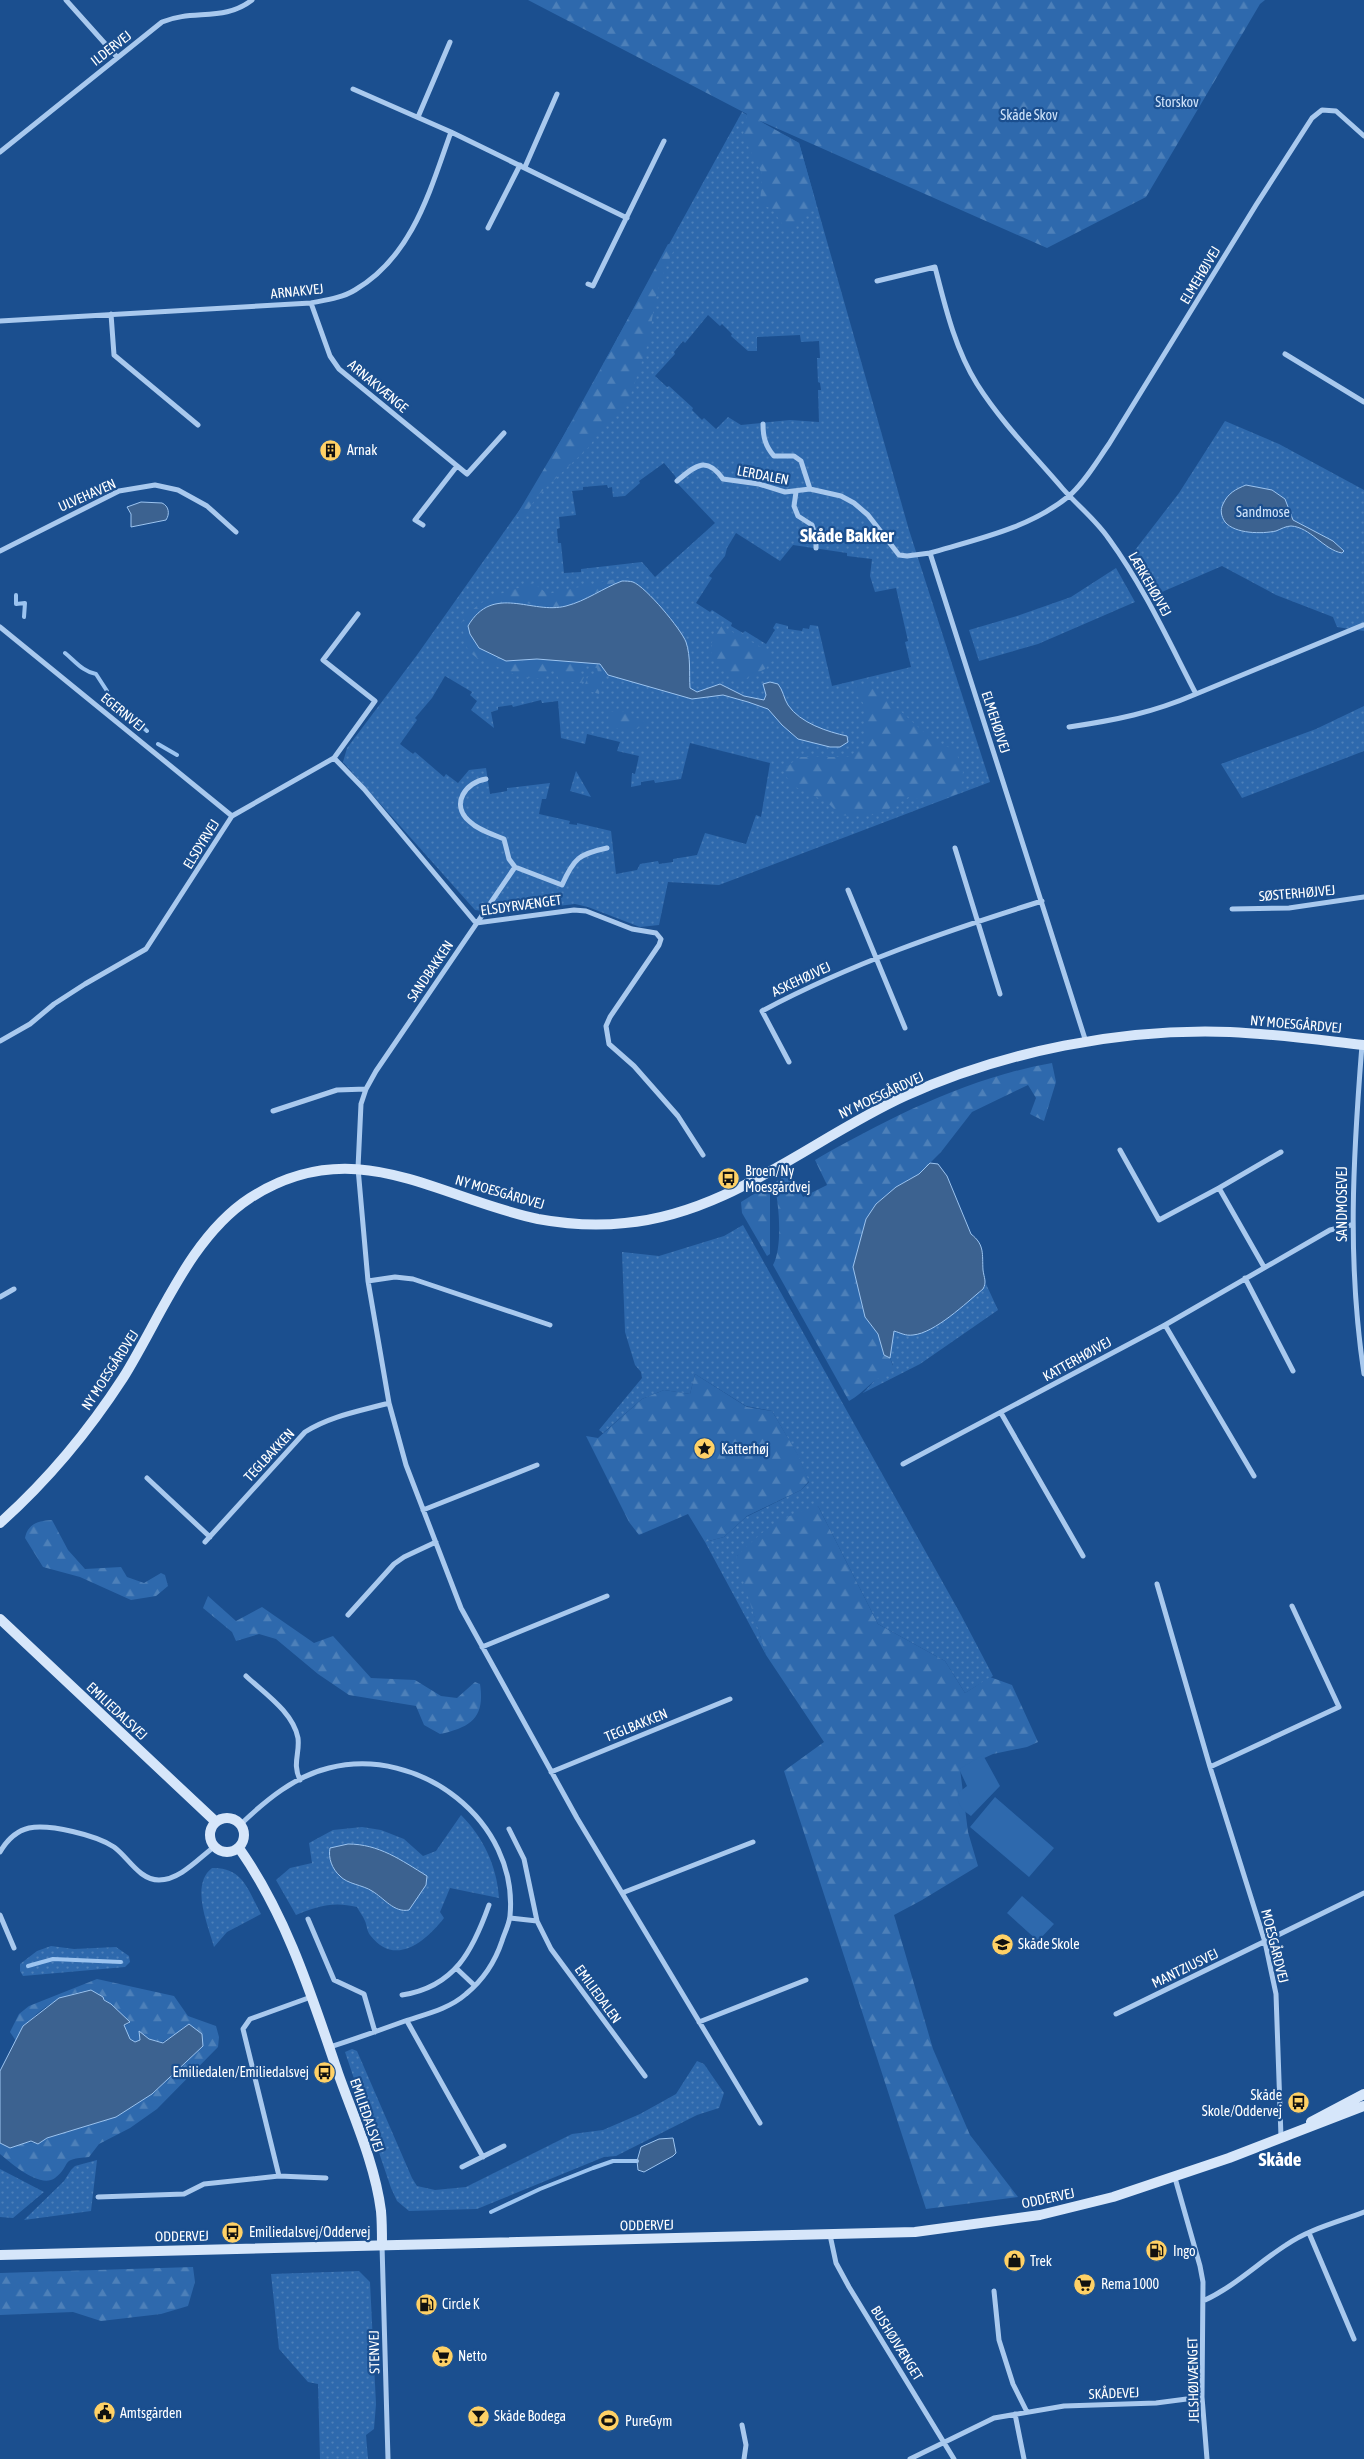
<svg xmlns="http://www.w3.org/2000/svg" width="1364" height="2459" font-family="'Asap Condensed',sans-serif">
<defs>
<pattern id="grass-dots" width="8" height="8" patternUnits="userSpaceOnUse" patternTransform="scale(1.25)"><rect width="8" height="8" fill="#2e69ad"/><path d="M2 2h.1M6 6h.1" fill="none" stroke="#4d80b9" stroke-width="1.8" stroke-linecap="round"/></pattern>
<pattern id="forest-firs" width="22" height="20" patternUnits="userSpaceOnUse" patternTransform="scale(1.25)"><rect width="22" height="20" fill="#2e69ad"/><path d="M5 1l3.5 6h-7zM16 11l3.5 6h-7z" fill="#4d80b9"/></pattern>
</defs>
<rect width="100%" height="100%" fill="#1b4f8f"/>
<path fill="url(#grass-dots)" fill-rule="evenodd" d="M742,112L799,143L909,530L990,782L719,885L668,882L659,925L640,927L588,907L575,904L497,913L475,910L343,762L347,748L417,655L533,491ZM708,315L720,326L722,324L732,334L731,336L748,351H757V337L800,335L801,342L819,341L820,358H817L818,382L820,383L821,390H818L819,422L790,420L741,425L728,417L716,429L704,418L702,420L692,410L693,408L669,386L667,387L655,376L675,354L674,352L683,341L685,343ZM664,463L675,476L678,484L715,523L655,577L642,562L581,569V572L564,573L561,543H558L557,529L560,528L559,517L576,515L572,491L583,490V487L607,485L608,488L612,487L613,497L625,496L640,483L639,481ZM736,533L780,561L793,545L847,553V556L872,559L870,576L875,592L896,588L908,641L905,642L911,667L832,686L818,626L810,625L809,629L803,628L802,631L788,629V626L776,623L773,628L775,630L766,644L745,631L743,633L731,626L732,623L712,610L710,612L696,603L712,578L709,576L725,556L727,548ZM445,676L472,692L470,695L477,701L471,710L494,728L491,712L498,710V707L512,705L513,707L541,700L542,703L558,701L561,738L585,744L587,734L620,742L617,751L639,756L635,774L632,773L631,787L641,785V782L654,780L655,783L681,779L690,743L770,763L761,817L756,815L746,844L705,833L697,855L673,859V862L659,864L658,861L640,864L637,870L616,874L611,831L577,823V825L569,824L570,821L539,814L542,799H546L550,783L507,788V791L490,794L486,768L469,770L458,783L446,774L444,777L415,752L413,754L400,744L417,720L415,718L432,698Z
M1225,421L1279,444L1364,490V631L1337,627L1333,617L1276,595L1222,566L1155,595L1132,554L1179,493Z
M1116,568L1135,602L1038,644L979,661L969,630L1017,616L1071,597Z
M1364,706V751L1242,798L1221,764L1316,729Z
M576,771L591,797L570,791Z
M743,1225L961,1615L993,1676L965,1693L945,1661L878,1624L818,1506L737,1556L766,1655L705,1542L724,1537L746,1517L801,1490L809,1482L797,1454L772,1411L746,1406L695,1374L690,1394L664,1390L642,1399L603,1433L599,1430L642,1378L641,1372L635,1365L625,1332L622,1252L659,1256L724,1236Z
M986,1284L998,1310L920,1364L863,1393L879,1376L893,1365L890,1358L894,1331L930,1329L983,1289Z
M461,1815C483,1837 497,1866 499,1898L450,1888L440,1912L444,1918C426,1941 395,1968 370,1935C367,1931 367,1926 365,1921C363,1916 359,1911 357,1907C334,1901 317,1906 296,1915L276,1880L290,1868L312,1863L309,1843L333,1830L362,1827L381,1830L404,1839L423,1856L436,1851Z
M212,1868C243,1867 248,1890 261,1914L227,1932L214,1947C208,1925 190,1885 212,1868Z
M51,1946L74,1949L116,1947L129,1956L130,1962L125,1967L23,1976L20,1971V1964L37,1951Z
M352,2049L357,2051L412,2178L417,2186L435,2190L466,2187L572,2134L603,2130L640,2114L676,2094L697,2061L704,2064L724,2093L719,2108L697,2115L616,2156L604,2157L477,2209L409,2211L397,2201L391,2188L345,2052Z
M97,2160L91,2211L24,2220L64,2181L71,2170L75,2166Z
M0,2169L44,2192L13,2218L0,2217Z
M359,2271L370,2282L376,2404L374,2429L366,2435L368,2459H320L318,2384L308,2382L279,2349L271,2274Z"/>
<path fill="url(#forest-firs)" d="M528,0H1265L1260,4L1146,197L1047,248L758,120L799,143L816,203L787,231L772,209L760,204L762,174L743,136L747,114Z
M668,244L676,246L666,266L655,299L649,340L629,400L603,427L588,448L538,495L523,518L516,516L580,408Z
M620,578H630L634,582L622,581L566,606L545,609L527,603L490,606L474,616L519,662L537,659L600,664L604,672L599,694L583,689L588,677L595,676L598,672L597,668L585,665L580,668V674L584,677L581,683L559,680L555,670L550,671L544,679L521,677L477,658L468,651L461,623C480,596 504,594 533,583L548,594Z
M721,626L769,651L772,661L765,669L737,683C715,663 700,654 721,626Z
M869,683L936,743L951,748L957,754L963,772L960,793L930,804L910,796C880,815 876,818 840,815L827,802L791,785L783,770L799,757H849L865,743C865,734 866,710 863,703C859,696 852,695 857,686Z
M620,710L645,722L644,727L620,730L607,723L610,712Z
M1052,1063L1056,1082L1044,1121L1030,1114L1036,1098L1028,1085L972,1112L941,1152L919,1174L896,1187L876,1204L866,1219L853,1267L865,1317L878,1334L884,1355L890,1358L893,1366L891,1372C874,1377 865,1392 849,1401L773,1265C783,1247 779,1203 774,1183L790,1173L803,1197L827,1185L815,1160C889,1118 967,1078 1052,1063Z
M767,1186L770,1192V1254L767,1256L742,1213L741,1202Z
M695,1374L747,1407L772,1411L798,1455L809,1481L801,1490L747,1516L724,1537L705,1542L688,1514L639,1535L629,1522L586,1436L598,1438L642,1399L664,1390L690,1394Z
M818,1506L878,1624L945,1661L965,1693L990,1677L1012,1685L1038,1742L1027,1747L993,1754L960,1769L968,1832L978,1866L922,1900L894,1915L933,2049L970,2135L1018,2197L926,2209L784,1771L824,1742L766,1655L736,1557C765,1528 778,1518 818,1506Z
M52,1520L68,1550L85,1569L121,1567L127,1577L144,1583L161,1573L165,1575L168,1586L156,1596L131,1600L80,1577L43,1567L25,1538C28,1523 39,1521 52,1520Z
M208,1596L236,1621L262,1607L314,1643L333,1636L371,1678L415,1680L441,1696L457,1698L475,1682L480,1684C485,1717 472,1727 440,1734L424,1725L416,1706L349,1695L318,1674L276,1639L259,1634L236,1641L232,1632L203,1608Z
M97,1979L174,1996L188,2016L216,2026L219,2037L218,2047L157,2109L130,2128L99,2144L89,2157C58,2159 73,2164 55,2178C40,2189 11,2163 0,2154V2143C14,2148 25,2139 38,2144L47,2138L116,2117L152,2094L203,2046L184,2027L180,2032L162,2042L149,2039L139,2032L140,2040L138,2043C130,2040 124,2034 124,2026L130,2023L111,2004L91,1990C60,1994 30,2012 16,2041L10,2032L19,2014L29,2006Z
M193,2267L195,2282L188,2306L161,2314L101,2321L73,2312L0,2315V2273Z"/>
<path fill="#2e69ad" d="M983,1755L1000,1786L971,1816C962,1810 956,1804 958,1793L967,1786L959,1769Z
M995,1797L1054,1848L1029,1877L970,1827Z
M1022,1896L1054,1924L1038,1941L1007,1913Z"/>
<path fill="#3c6290" stroke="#9cc4f0" d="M1246,485L1272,490L1285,499L1293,520L1333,541L1344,551L1342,553C1324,550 1310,527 1291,526C1286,526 1281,529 1276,531C1262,534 1235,534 1225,522C1221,516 1220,510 1223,504C1228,493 1236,489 1246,485Z
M141,502L162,503C169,506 170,514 166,520L131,527V514L127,507Z
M622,581C625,581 630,581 633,582C646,587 681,629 686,642C691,657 689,673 690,688L697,692L720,684L744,696L764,700L766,695L763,684L770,682L778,684C783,690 784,699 788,705C800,723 828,732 847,736L848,742L840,747H830L798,739L782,725L768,709L748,702L723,695L692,699L608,675L600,664L537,659L506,661L479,648L470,634L468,626C493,583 532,615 566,606C586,601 603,588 622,581Z
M930,1163L938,1164L947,1176L971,1234C985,1245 982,1254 983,1270C984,1278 987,1282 983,1289C966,1303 935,1333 913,1335C905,1336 901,1333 894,1331L890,1358L884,1355L878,1334L865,1317L853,1267L866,1219L876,1204L896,1187L919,1174Z
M348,1844C379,1844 401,1860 427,1876L426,1885L409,1910C394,1913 384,1898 372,1891C363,1885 347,1884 340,1876C332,1869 328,1858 330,1848Z
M91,1990L103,1997L104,2000L111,2004L130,2022L124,2025L130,2039L135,2042L140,2040L139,2031L149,2039L163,2043L189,2024L202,2034L203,2046L152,2094L116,2117L47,2138L38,2144L31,2141L10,2148L0,2143V2071L23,2026L59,1998Z
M673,2138L676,2153L673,2156L644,2172L638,2170L637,2161L641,2147L659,2139Z"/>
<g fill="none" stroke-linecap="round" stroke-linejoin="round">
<path stroke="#9cc4f0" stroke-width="4" d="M16,595V604L25,603L24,617
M65,653C75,661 83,672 96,674L107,691
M122,708L147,731
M158,744L177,755
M28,1966L53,1959L121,1962
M491,2212L540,2189L593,2168L613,2161H637"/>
<path stroke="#a9c9ee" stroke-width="5" d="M66,0L117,57
M418,117L450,42
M451,132L627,218
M0,152L162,22C193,9 224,22 252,0
M525,167L557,94
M488,228L520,165
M877,281L935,267C945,306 955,349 977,384C1001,422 1034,455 1063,489C1078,506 1096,520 1109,539C1144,587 1169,642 1196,694L1363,625
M588,284L593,286L664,141
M311,303L330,356L339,369L467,474L504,433
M111,314L114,355L198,425
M0,321L311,303C326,300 342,298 355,290C413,256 430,190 451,132L353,89
M1285,354L1364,402
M763,424C763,436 765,446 774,456H794L801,461L810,489
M677,481C695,466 706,455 723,479L759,484L785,492L810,489L841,496L854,503L868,515L899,555L907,556L930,553
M796,492L794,506L798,516L812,525L816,538V548
M423,525L415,520L457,466
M0,551L119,491L155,485L178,490L207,506L236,532
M0,627L232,816
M1069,727C1116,720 1152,713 1196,694
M334,758L364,789L476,923L574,910L586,911L632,929L656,933L661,939L659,945L610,1017L606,1026L609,1044L634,1066L678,1116L703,1155
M486,779C466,782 450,804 469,821C478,830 492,834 504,839L509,859L515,867L562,885C574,858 579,854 607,848
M955,848L1000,994
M515,867L376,1071L366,1089L361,1104L358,1168L368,1281L389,1403L406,1465L461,1608L577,1818L760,2123
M848,890L905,1028
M1232,909L1289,908L1364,897
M0,1041L30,1024L54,1004L85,984L146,949L232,816L334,758L375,701L323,660L358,614
M1086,1042L930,553C978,539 1030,528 1069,496C1085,482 1097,461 1109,444L1256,205L1312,118L1322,110L1336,111L1364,136
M1362,1045C1353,1158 1347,1261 1364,1374
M789,1062L762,1011C852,963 946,931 1042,901
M273,1111L337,1090L366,1089
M1120,1150L1159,1220L1219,1188
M1264,1267L1219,1188L1281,1152
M1245,1278L1293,1371
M368,1281L395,1277L413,1279L550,1325
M0,1297L14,1289
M1165,1325L1254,1476
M1001,1413L1083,1556
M903,1464L1165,1325L1330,1230L1351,1225
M147,1478L210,1537
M423,1510L537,1465
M205,1542L305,1432C330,1416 360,1411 389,1403
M1157,1584L1210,1767L1265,1942L1276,1994L1281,2137
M348,1615L394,1564L404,1557L436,1542
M482,1647L607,1596
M246,1676C264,1693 293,1712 298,1738C300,1754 292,1763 300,1780
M1210,1767L1339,1707L1292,1606
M551,1772L730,1699
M241,1824C266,1800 295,1776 329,1768C419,1745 519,1821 510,1916C509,1925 504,1934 502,1941C495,1962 483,1980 466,1994C449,2009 426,2014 405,2021C380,2030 355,2039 330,2047
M509,1829L524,1859L537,1921L551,1949L645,2076
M0,1852C7,1840 16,1831 29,1828C50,1824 96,1835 114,1847C128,1857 139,1880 159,1880C180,1880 199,1858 214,1847
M622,1893L753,1842
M0,1915L14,1948
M510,1918L537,1921
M308,1919L334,1980L364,1994L375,2032
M456,1968L474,1985
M402,1995C455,1987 473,1950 489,1905
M1116,2014L1364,1893
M407,2021L483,2157
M699,2022L806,1980
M462,2167L504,2146
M279,2176L243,2029L250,2019L311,1997
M1175,2178L1200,2266L1203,2282L1202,2397L1207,2459
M98,2197L184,2194L204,2184L279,2176L326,2178
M1309,2233L1354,2339
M830,2235L836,2263L849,2287L954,2459
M382,2245L388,2459
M994,2291L999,2340L1013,2384L1027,2412
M1203,2301C1234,2287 1258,2263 1286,2245C1309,2229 1338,2222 1364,2212
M1015,2414L1024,2459
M742,2425L746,2445L744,2459
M910,2459L994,2418L1064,2406L1156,2403L1202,2397"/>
<path stroke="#d6e6fa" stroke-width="10" d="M0,1523C48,1480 88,1432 123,1378C160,1319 190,1237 250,1198C354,1131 435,1197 538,1219C565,1224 598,1226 625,1223C729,1214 813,1138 905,1096C1005,1051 1121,1028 1230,1032C1275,1034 1319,1040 1364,1045
M0,1619L216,1822
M210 1835a17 17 0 1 1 34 0a17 17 0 1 1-34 0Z
M239,1848C287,1917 311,1994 338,2073C354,2118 375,2164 381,2211C382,2222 382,2234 382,2245
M1311,2122L1364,2094
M0,2255L915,2232L1040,2215L1113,2197L1229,2158L1364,2106"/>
</g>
<defs>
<symbol id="building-disc" viewBox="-11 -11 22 22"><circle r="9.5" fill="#ffd166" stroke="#1b4f8f"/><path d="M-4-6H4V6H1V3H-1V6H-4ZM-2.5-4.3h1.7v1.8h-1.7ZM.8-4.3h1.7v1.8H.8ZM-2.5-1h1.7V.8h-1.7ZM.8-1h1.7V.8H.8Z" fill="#111"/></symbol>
<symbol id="bus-disc" viewBox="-11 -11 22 22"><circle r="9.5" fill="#ffd166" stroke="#1b4f8f"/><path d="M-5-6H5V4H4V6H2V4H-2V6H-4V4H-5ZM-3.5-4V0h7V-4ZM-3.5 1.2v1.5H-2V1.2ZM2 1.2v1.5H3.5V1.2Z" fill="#111"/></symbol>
<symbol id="sight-disc" viewBox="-11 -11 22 22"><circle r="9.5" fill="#ffd166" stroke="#1b4f8f"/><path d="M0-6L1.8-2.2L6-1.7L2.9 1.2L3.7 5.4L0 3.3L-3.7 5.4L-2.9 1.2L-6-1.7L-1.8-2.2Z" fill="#111"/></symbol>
<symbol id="school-disc" viewBox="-11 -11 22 22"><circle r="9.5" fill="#ffd166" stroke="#1b4f8f"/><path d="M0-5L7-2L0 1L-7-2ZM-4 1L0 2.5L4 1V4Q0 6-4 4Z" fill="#111"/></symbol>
<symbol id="fuel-disc" viewBox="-11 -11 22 22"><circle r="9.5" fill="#ffd166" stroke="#1b4f8f"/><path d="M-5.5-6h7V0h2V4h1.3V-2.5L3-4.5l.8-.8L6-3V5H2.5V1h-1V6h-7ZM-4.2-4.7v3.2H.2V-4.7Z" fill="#111"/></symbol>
<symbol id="shop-disc" viewBox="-11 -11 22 22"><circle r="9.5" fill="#ffd166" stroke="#1b4f8f"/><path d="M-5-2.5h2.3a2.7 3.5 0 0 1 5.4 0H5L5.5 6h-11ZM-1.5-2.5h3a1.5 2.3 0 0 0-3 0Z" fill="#111"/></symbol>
<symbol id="supermarket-disc" viewBox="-11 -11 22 22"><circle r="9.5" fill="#ffd166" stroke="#1b4f8f"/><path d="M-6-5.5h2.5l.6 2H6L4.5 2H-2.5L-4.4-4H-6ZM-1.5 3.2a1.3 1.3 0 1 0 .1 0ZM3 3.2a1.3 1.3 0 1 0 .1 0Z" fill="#111"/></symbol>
<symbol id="civic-disc" viewBox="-11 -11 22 22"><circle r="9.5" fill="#ffd166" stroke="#1b4f8f"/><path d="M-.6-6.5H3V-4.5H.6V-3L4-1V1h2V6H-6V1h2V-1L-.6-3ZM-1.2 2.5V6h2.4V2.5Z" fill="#111"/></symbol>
<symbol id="bar-disc" viewBox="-11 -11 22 22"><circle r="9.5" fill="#ffd166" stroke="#1b4f8f"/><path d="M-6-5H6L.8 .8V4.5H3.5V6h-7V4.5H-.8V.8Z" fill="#111"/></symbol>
<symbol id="stadium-disc" viewBox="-11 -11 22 22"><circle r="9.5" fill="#ffd166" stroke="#1b4f8f"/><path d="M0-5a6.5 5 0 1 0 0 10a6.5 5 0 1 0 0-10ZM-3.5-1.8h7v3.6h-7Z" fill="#111"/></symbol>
</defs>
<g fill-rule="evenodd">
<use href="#building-disc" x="318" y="438" width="25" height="25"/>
<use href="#bus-disc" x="716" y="1166" width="25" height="25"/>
<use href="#sight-disc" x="692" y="1436" width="25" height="25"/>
<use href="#school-disc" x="990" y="1932" width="25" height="25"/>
<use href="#bus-disc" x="312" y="2060" width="25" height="25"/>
<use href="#bus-disc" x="1286" y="2090" width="25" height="25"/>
<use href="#bus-disc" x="220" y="2220" width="25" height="25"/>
<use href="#fuel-disc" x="1144" y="2238" width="25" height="25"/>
<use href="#shop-disc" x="1002" y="2248" width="25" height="25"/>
<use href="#supermarket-disc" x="1072" y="2272" width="25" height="25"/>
<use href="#fuel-disc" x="414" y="2292" width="25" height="25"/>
<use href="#supermarket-disc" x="430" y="2344" width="25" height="25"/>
<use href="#civic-disc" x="92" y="2400" width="25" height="25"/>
<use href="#bar-disc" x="466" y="2404" width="25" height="25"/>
<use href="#stadium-disc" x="596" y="2408" width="25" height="25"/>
</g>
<g text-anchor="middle" stroke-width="4.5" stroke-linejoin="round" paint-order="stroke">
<g font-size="14" fill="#fff" stroke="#1b4f8f">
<text transform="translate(111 48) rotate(-38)" y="5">ILDERVEJ</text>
<text transform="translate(1200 275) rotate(-59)" y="5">ELMEHØJVEJ</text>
<text transform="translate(297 291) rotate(-6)" y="5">ARNAKVEJ</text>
<text transform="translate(378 386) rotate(40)" y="5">ARNAKVÆNGE</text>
<text transform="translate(763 475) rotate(11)" y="5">LERDALEN</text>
<text transform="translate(87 495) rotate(-24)" y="5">ULVEHAVEN</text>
<text transform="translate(1150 584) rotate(60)" y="5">LÆRKEHØJVEJ</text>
<text transform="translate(123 712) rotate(39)" y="5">EGERNVEJ</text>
<text transform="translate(996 722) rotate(72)" y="5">ELMEHØJVEJ</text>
<text transform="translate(201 844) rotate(-58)" y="5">ELSDYRVEJ</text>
<text transform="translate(1297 893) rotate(-5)" y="5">SØSTERHØJVEJ</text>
<text transform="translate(521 905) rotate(-8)" y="5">ELSDYRVÆNGET</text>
<text transform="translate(430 971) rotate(-56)" y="5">SANDBAKKEN</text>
<text transform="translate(801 979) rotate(-25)" y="5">ASKEHØJVEJ</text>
<text transform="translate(1296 1024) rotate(5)" y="5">NY MOESGÅRDVEJ</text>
<text transform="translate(881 1095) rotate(-25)" y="5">NY MOESGÅRDVEJ</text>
<text transform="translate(500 1192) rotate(16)" y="5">NY MOESGÅRDVEJ</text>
<text transform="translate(1342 1204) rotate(-90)" y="5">SANDMOSEVEJ</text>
<text transform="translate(1077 1359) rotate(-29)" y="5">KATTERHØJVEJ</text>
<text transform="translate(110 1370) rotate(-57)" y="5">NY MOESGÅRDVEJ</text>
<text transform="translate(269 1455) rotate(-47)" y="5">TEGLBAKKEN</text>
<text transform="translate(117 1711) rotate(43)" y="5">EMILIEDALSVEJ</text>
<text transform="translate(636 1725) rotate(-22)" y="5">TEGLBAKKEN</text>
<text transform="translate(1275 1946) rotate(76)" y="5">MOESGÅRDVEJ</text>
<text transform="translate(1185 1968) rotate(-26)" y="5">MANTZIUSVEJ</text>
<text transform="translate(598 1994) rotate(54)" y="5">EMILIEDALEN</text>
<text transform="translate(367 2115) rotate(71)" y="5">EMILIEDALSVEJ</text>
<text transform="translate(1048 2198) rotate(-12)" y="5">ODDERVEJ</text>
<text transform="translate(647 2225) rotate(-1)" y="5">ODDERVEJ</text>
<text transform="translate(182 2236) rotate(-1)" y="5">ODDERVEJ</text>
<text transform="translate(897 2343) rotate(58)" y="5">BUSHØJVÆNGET</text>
<text transform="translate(374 2352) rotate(-91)" y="5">STENVEJ</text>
<text transform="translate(1193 2380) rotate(-91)" y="5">JELSHØJVÆNGET</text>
<text transform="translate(1114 2393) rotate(-2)" y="5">SKÅDEVEJ</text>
</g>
<g font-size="14" fill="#cfe3fa" stroke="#1b4f8f">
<text x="1177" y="107">Storskov</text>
<text x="1029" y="120">Skåde Skov</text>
<text x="1263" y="517">Sandmose</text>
</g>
<g font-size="14" fill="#fff" stroke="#1b4f8f" text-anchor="start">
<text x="347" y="455">Arnak</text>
<text x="745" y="1176">Broen/Ny<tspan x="745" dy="16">Moesgårdvej</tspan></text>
<text x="721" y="1454">Katterhøj</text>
<text x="1018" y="1949">Skåde Skole</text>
<text x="309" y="2077" text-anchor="end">Emiliedalen/Emiliedalsvej</text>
<text x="1282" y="2100" text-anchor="end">Skåde<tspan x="1282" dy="16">Skole/Oddervej</tspan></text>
<text x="249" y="2237">Emiliedalsvej/Oddervej</text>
<text x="1173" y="2256">Ingo</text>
<text x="1030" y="2266">Trek</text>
<text x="1101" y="2289">Rema 1000</text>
<text x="442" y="2309">Circle K</text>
<text x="458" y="2361">Netto</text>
<text x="120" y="2418">Amtsgården</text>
<text x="494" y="2421">Skåde Bodega</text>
<text x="625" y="2426">PureGym</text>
</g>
<g font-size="19" font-weight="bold" fill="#fff" stroke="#1b4f8f">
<text x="847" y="542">Skåde Bakker</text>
<text x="1280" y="2166">Skåde</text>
</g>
</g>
</svg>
